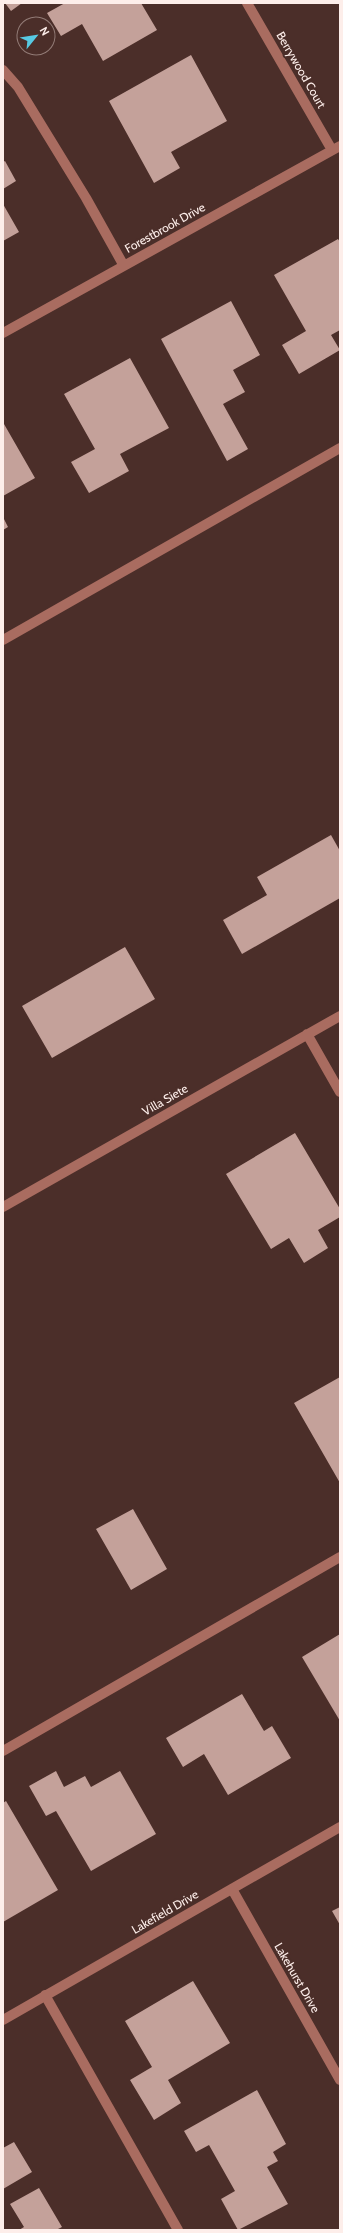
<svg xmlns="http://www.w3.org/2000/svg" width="343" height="2233" font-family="Cabin,sans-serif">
<rect width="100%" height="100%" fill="#4b2e29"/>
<path fill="#c4a19a" d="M5,3H22L11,11Z
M65,3H141L157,30L103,61L82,24L61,36L47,13Z
M191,55L227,121L171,152L180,168L154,183L109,101Z
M5,161L16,181L3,189V162Z
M3,204L19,232L3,241Z
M338,239L340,242V330L331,335L340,350L299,374L282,345L306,331L274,275Z
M231,301L260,355L233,370L245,392L223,404L248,449L227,461L161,339Z
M130,358L169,428L120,454L129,471L89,493L71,462L95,449L64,394Z
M3,424H4L35,478L3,496Z
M3,517L8,527L3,530Z
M331,835L340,851V898L242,954L223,920L267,895L257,877Z
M125,947L155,999L52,1058L22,1006Z
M295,1133L340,1209V1217L318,1230L328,1248L304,1263L289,1238L271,1249L226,1174Z
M340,1377V1483L294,1403Z
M133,1509L167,1569L131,1590L96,1529Z
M340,1634V1721L302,1657Z
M242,1694L264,1731L272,1726L291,1758L228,1795L204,1754L183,1767L166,1738Z
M56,1771L64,1787L85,1776L91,1787L120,1771L156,1834L91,1871L56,1811L46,1816L29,1786Z
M6,1801L58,1890L3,1922V1803Z
M340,1907V1925L332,1911Z
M193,1981L230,2043L168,2080L181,2103L154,2120L130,2080L152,2067L125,2021Z
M257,2090L286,2144L273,2152L278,2161L267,2167L288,2204L238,2230L221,2199L235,2191L209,2145L196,2152L184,2131Z
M14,2142L32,2172L3,2189V2148Z
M39,2188L62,2227L56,2230H19L24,2227L10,2204Z"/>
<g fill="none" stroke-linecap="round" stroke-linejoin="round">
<path stroke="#a96c60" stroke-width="10" d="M247,3L332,150
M3,70L18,87L86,198L124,266
M3,333L340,146
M3,640L340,448
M307,1034L340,1092
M3,1207L340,1016
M3,1751L340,1557
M232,1889L340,2080
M45,1995L178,2230
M3,2020L340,1827"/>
</g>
<g text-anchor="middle" stroke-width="4" stroke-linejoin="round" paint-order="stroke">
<g font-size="12" fill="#fdeeea" stroke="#4b2e29">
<text transform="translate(301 70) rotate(60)" y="4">Berrywood Court</text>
<text transform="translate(165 228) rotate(-29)" y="4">Forestbrook Drive</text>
<text transform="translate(165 1100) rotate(-30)" y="4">Villa Siete</text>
<text transform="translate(165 1912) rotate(-30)" y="4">Lakefield Drive</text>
<text transform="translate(297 1978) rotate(60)" y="4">Lakehurst Drive</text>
</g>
</g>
<rect width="343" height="2233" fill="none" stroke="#fdeeea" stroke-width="8"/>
<g transform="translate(36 36) rotate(60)"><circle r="19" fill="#4b2e29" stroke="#927b76"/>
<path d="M0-3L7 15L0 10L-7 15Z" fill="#57c9e2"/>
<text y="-6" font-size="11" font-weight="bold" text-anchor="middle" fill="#fdeeea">N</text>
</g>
</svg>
